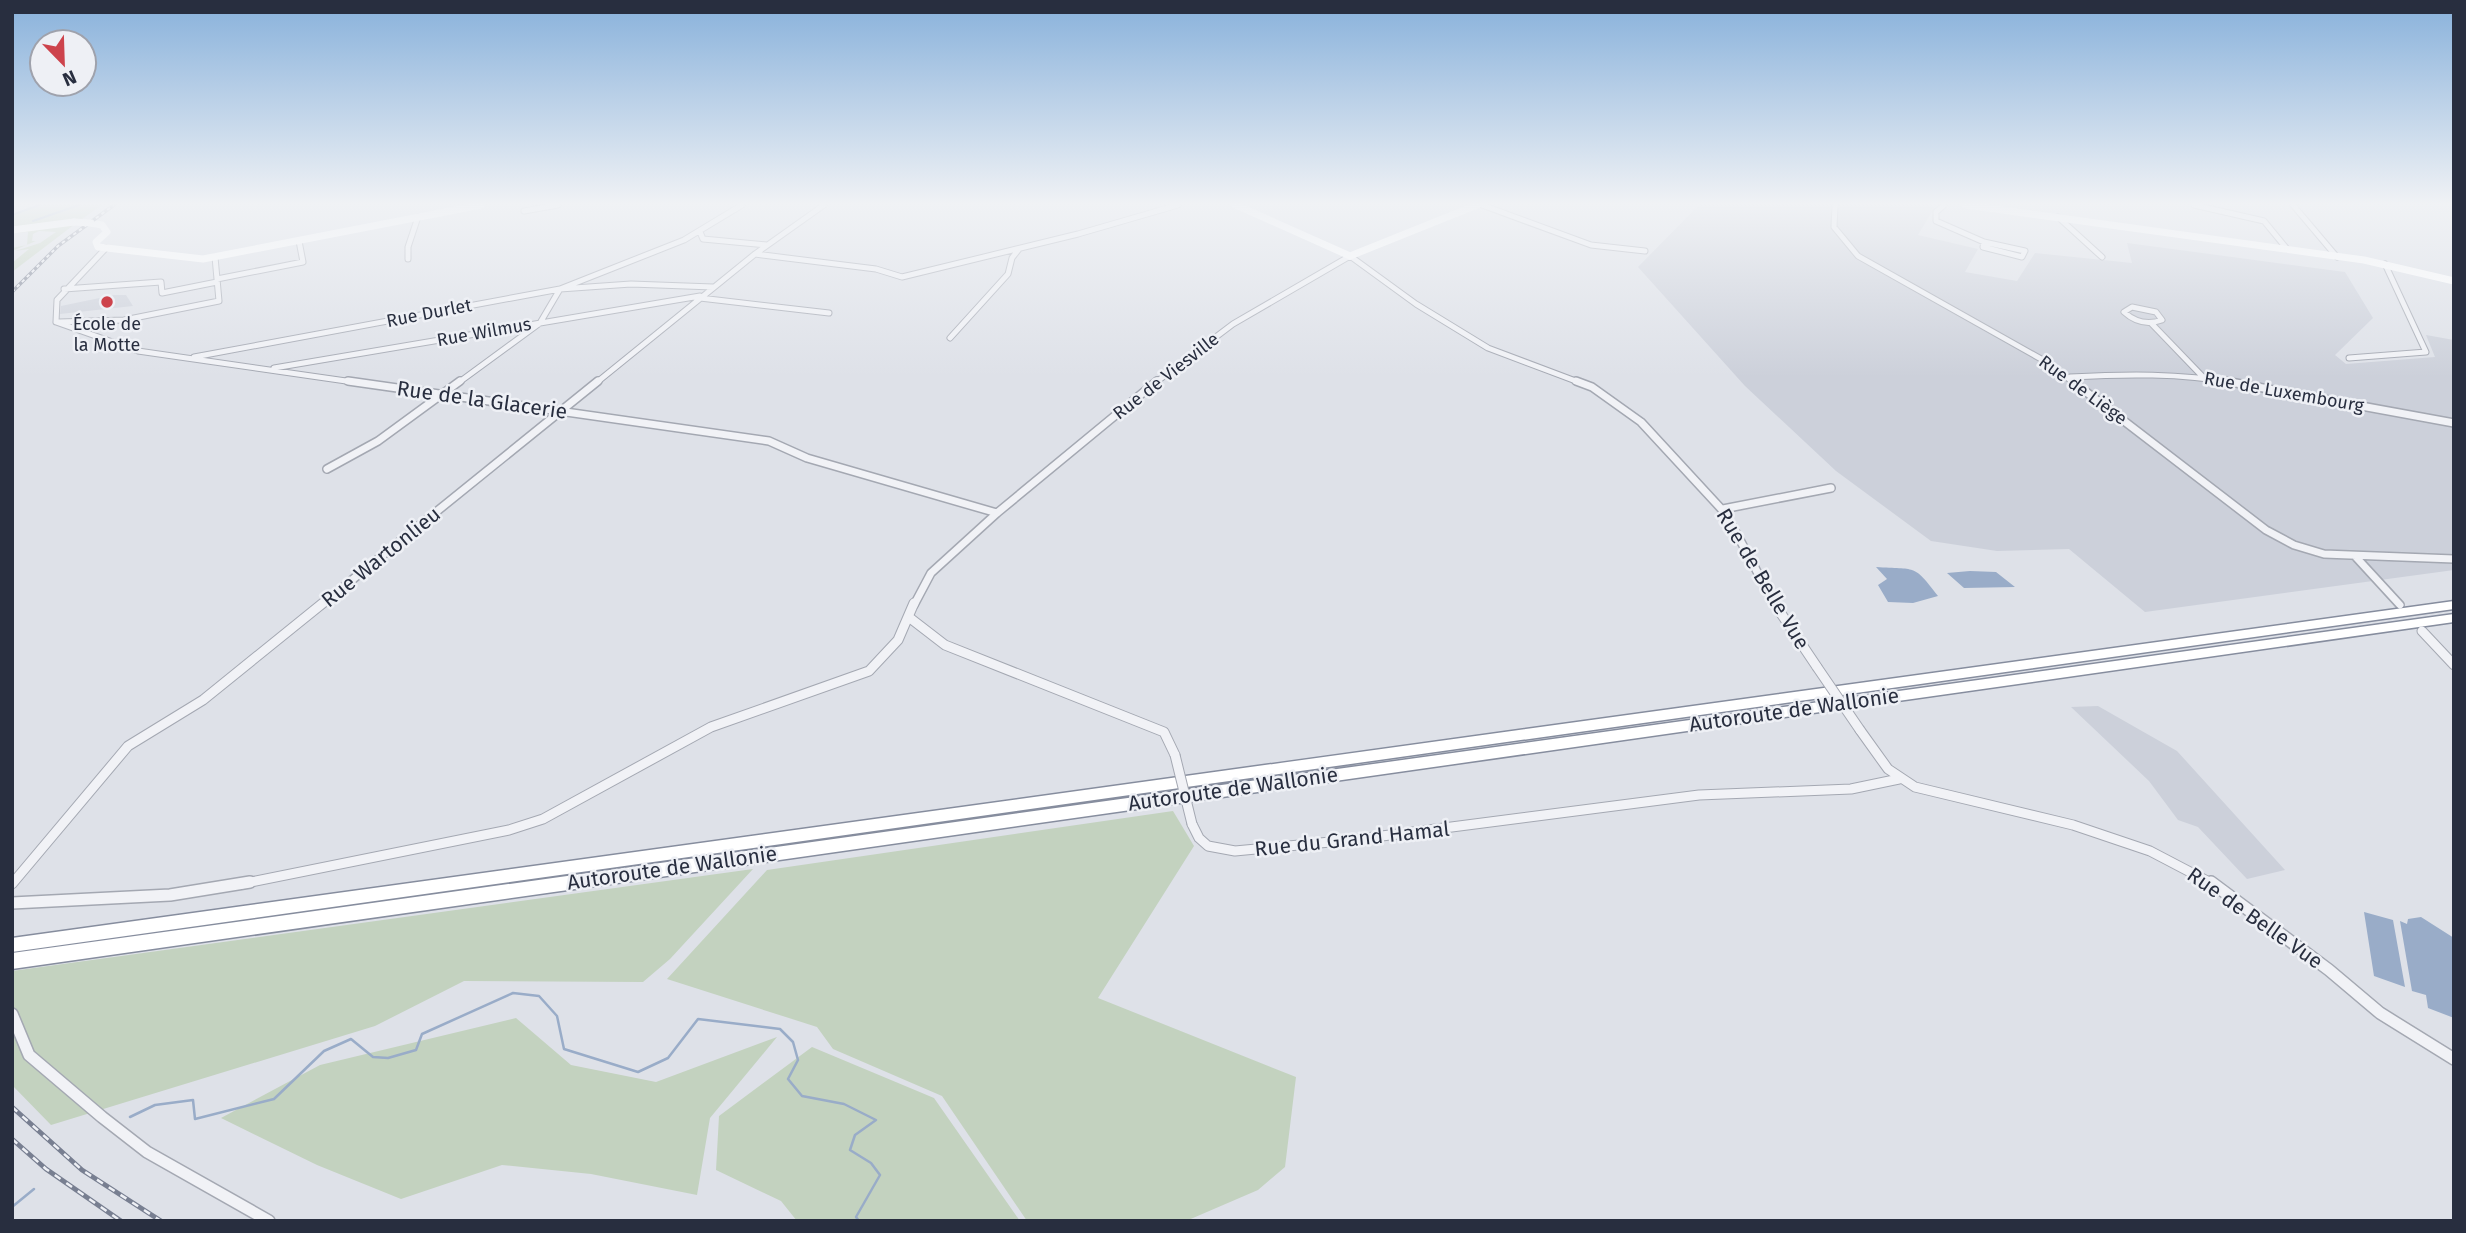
<svg xmlns="http://www.w3.org/2000/svg" width="2466" height="1233" font-family="'Fira Sans',sans-serif">
<rect width="100%" height="100%" fill="#dee1e8"/>
<path fill="#ccd0da" d="M1699,205H1936L1918,235L1978,249L1965,272L2017,281L2035,253L2132,263L2127,243L2345,272L2373,318L2335,355L2346,364L2435,357L2426,335L2454,340V570L2145,612L2069,549L1997,551L1931,541L1836,471L1745,386L1638,267Z
M114,295H126L133,306L60,314L61,306Z
M2098,706L2177,751L2285,870L2247,879L2198,827L2178,820L2149,781L2071,707Z"/>
<path fill="#c3d2bf" d="M38,205H102L79,221L12,228V214Z
M75,224L12,272V263L29,249L15,251L40,243L56,232L39,231L33,234L32,241H36L12,251V248L27,245L28,232L12,233Z
M1173,811L1194,846L1098,998L1296,1077L1285,1167L1258,1190L1186,1221H1027L942,1096L833,1049L817,1027L667,979L767,870Z
M753,869L670,959L643,982L464,981L375,1026L51,1125L12,1085V971Z
M516,1018L571,1065L656,1082L777,1037L710,1118L697,1195L591,1174L502,1165L401,1199L317,1165L221,1118L320,1065Z
M812,1047L934,1098L1020,1221H797L781,1201L716,1170L719,1116Z"/>
<path fill="#99acc8" d="M1876,567C1916,570 1913,563 1938,596L1913,603L1888,602L1878,585L1887,579Z
M1970,571L1996,572L2015,587L1964,588L1947,573Z
M2364,912L2393,920L2405,987L2374,976Z
M2421,917L2454,938V1018L2428,1008L2426,995L2412,991L2400,921L2407,924L2408,919Z"/>
<g fill="none" stroke-linecap="round" stroke-linejoin="round">
<path stroke="#99acc8" stroke-width="2" d="M12,215L39,205
M33,221L79,205"/>
<path stroke="#99acc8" stroke-width="2.5" d="M130,1117L155,1105L193,1100L195,1119L274,1099L324,1051L351,1039L373,1057L388,1058L416,1050L422,1034L513,993L539,996L557,1016L564,1049L638,1072L668,1058L698,1019L780,1029L793,1042L798,1060L788,1079L802,1096L844,1104L876,1120L855,1135L850,1150L871,1163L880,1175L856,1217L859,1221
M12,1207L34,1189"/>
<defs>
<path id="street-far3" d="M1482,205L1591,245L1645,251
M1835,205L1834,227L1858,256L2050,364L2074,383
M1944,205L1936,212V221L1984,242
M2194,205L2264,221L2287,249
M2293,205L2337,257
M524,211L558,205
M2058,217L2102,257
M700,232L703,239L767,245
M1984,242L2025,251L2022,257L1983,247Z
M755,254L876,269L902,277L1078,234L1178,205
M408,259V247L418,217
M217,279L303,262L299,241
M64,289L161,282L162,293L217,282
M700,298L829,313
M2132,307L2156,312L2162,320C2148,325 2135,322 2124,312Z
M56,322L138,351L360,383
M56,322L57,300L106,248
M59,322L124,320L219,301L215,257
M2151,323L2203,377
M950,338L1008,274L1012,258L1019,249
M194,357L560,289L631,284L713,287
M2349,358L2426,352L2385,264
M274,368L700,296
M2070,377C2125,374 2180,373 2234,383
M458,383L540,323L560,289L684,240L742,205
M596,383L755,254L824,205
M1155,383L1233,324L1350,256L1416,304L1488,348L1581,383"/>
<path id="street-far2" d="M348,381L769,441L807,458L997,513
M1576,381L1592,387L1641,422L1726,514L1775,605
M2072,381L2266,530L2294,545L2324,554L2454,559
M2225,381L2454,423
M327,469L378,441L460,381
M1723,509L1831,488
M2355,556L2400,605
M321,605L598,381
M914,605L931,573L997,513L1157,381"/>
<path id="street-far1" d="M1774,603L1817,667
M910,618L945,645L1164,732L1175,755
M2422,631L2454,665
M1860,730L1888,769L1915,787L2073,825L2150,851L2213,884
M1192,824L1199,838L1208,846L1235,851L1351,840L1699,795L1851,789L1899,779
M12,884L128,746L203,700L323,603
M241,884L509,830L543,819L711,727L869,671L898,640L914,603"/>
<path id="street" d="M2211,882L2329,970L2380,1013L2454,1059
M12,903L170,895L250,882
M12,1014L29,1055L102,1117L147,1152L269,1221"/>
<path id="highway" d="M2454,601V609L12,952V938Z
M2454,614V622L12,969V953Z"/>
</defs>
<use href="#street-far3" stroke="#a4a8b2" stroke-width="7"/>
<use href="#street-far2" stroke="#a4a8b2" stroke-width="10"/>
<use href="#street-far1" stroke="#a4a8b2" stroke-width="11"/>
<use href="#street" stroke="#a4a8b2" stroke-width="14"/>
<use href="#highway" stroke="#868d9e" stroke-width="3"/>
<use href="#street-far3" stroke="#f1f2f6" stroke-width="5"/>
<use href="#street-far2" stroke="#f1f2f6" stroke-width="7"/>
<use href="#street-far1" stroke="#f1f2f6" stroke-width="9"/>
<use href="#street" stroke="#f1f2f6" stroke-width="11"/>
<path stroke="#fff" stroke-width="7" d="M1236,205L1350,256L1477,205
M1966,205L2364,260L2454,281
M91,223L102,225L107,232L96,242L98,247L203,259L481,205
M12,230L74,222"/>
<use href="#highway" fill="#fff" fill-rule="evenodd"/>
<defs>
<path id="rail-far1" d="M12,292L58,246L114,205"/>
<path id="rail" d="M12,1107L82,1170L161,1221
M12,1139L46,1169L121,1221"/>
</defs>
<use href="#rail-far1" stroke="#787f91" stroke-width="3.5"/>
<use href="#rail" stroke="#787f91" stroke-width="5"/>
<use href="#rail-far1" stroke="#eef0f5" stroke-width="2" stroke-dasharray="3.5" stroke-linecap="butt"/>
<use href="#rail" stroke="#eef0f5" stroke-width="2.5" stroke-dasharray="7" stroke-linecap="butt"/>
<defs>
<path id="street-bridge" d="M1817,667L1860,730
M1175,755L1192,824"/>
</defs>
<use href="#street-bridge" stroke="#a4a8b2" stroke-width="11" stroke-linecap="butt"/>
<use href="#street-bridge" stroke="#f1f2f6" stroke-width="9"/>
<path stroke="#fff" stroke-width="7" d="M74,222L91,223"/>
</g>
<linearGradient id="sky" x2="0" y2="1"><stop stop-color="#88b1db"/><stop offset="0.54" stop-color="#f0f2f5"/><stop offset="1" stop-color="#f0f2f5" stop-opacity="0"/></linearGradient>
<rect width="2466" height="377" fill="url(#sky)"/>
<circle fill="#cd434c" stroke="#eef0f5" stroke-width="2.5" cx="107" cy="302" r="7"/>
<g text-anchor="middle" stroke-width="5" stroke-linejoin="round" paint-order="stroke">
<g font-size="18" fill="#282e3f" stroke="#eef0f5">
<text transform="translate(429 313) rotate(-11)" y="6">Rue Durlet</text>
<text transform="translate(484 332) rotate(-10)" y="6">Rue Wilmus</text>
<text transform="translate(1166 376) rotate(-38)" y="6">Rue de Viesville</text>
<text transform="translate(2083 390) rotate(36)" y="6">Rue de Liège</text>
<text transform="translate(2284 392) rotate(10)" y="6">Rue de Luxembourg</text>
</g>
<g font-size="18" fill="#282e3f" stroke="#eef0f5">
<text x="107" y="330">École de<tspan x="107" dy="21">la Motte</tspan></text>
</g>
<g font-size="21" fill="#282e3f" stroke="#eef0f5">
<text transform="translate(482 400) rotate(8)" y="7">Rue de la Glacerie</text>
<text transform="translate(381 557) rotate(-39)" y="7">Rue Wartonlieu</text>
<text transform="translate(1763 579) rotate(59)" y="7">Rue de Belle Vue</text>
<text transform="translate(1794 710) rotate(-8)" y="7">Autoroute de Wallonie</text>
<text transform="translate(1233 789) rotate(-8)" y="7">Autoroute de Wallonie</text>
<text transform="translate(1352 839) rotate(-6)" y="7">Rue du Grand Hamal</text>
<text transform="translate(672 868) rotate(-8)" y="7">Autoroute de Wallonie</text>
<text transform="translate(2255 918) rotate(35)" y="7">Rue de Belle Vue</text>
</g>
</g>
<rect width="2466" height="1233" fill="none" stroke="#282e3f" stroke-width="28"/>
<g transform="translate(63 63) rotate(157)"><circle r="33" fill="#eef0f5" stroke="#9fa2ac" stroke-width="2"/>
<path d="M0-5L12 26L0 18L-12 26Z" fill="#cd434c"/>
<text y="-10" font-size="19" font-weight="bold" text-anchor="middle" fill="#282e3f">N</text>
</g>
</svg>
